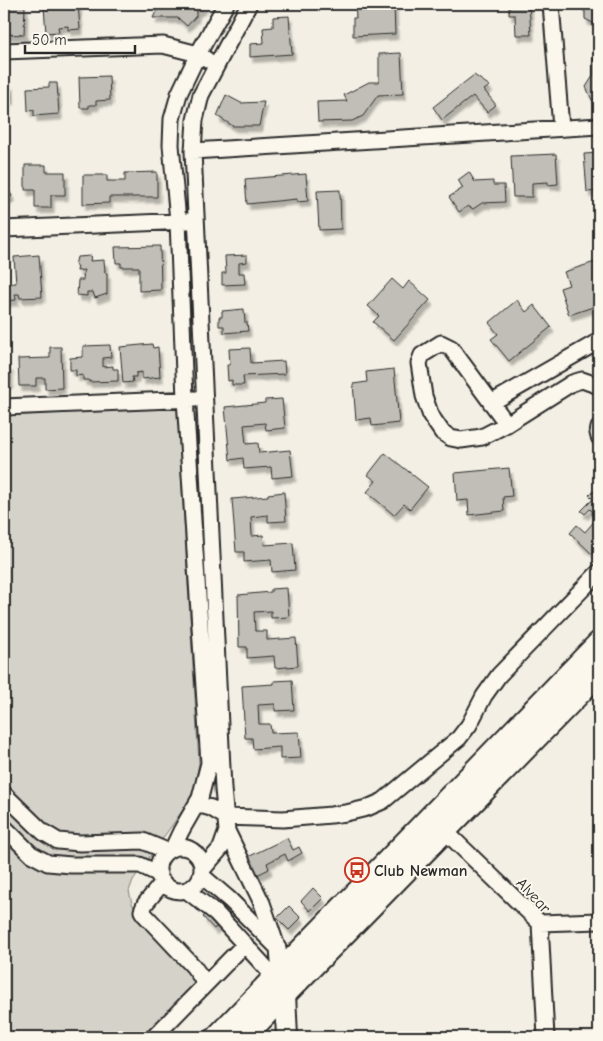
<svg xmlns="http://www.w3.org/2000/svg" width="603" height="1041" font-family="'Comic Neue',sans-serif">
<defs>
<filter id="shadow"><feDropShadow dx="3" dy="5.5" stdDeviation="1" flood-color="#0004"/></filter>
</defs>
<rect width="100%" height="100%" fill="#f3efe4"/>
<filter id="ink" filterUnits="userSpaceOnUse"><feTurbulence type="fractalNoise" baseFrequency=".02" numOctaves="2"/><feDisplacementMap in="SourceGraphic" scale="10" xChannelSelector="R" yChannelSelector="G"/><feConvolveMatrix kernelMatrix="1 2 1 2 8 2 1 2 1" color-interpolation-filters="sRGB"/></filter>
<g filter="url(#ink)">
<path fill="#d5d2c9" stroke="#807e7a" d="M177,407L199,763L195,785L190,800L133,880L129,891L132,903L139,919L192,973C194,980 194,985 191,992L147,1037H4V416Z"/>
<path fill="#c0beb6" stroke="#2b2b2b" filter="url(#shadow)" d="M4,4L25,5L24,35L4,34Z
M67,4H78L80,29L68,30V26L58,27L59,32L46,33L44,7L67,5Z
M162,4H167L168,5L205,4V6L196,12V16L187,26L178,18H153L159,5Z
M355,4H394L395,34L353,36V18H356Z
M509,4H529L531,35H516L515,15H509Z
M582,4H599V22L595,24L585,19V11L582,10Z
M289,16L292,54L250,57V44L264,43L263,28L273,27V17Z
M401,53L403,94L378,95L363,116L352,121L318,122L317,102L347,101L344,95L369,82H379V54Z
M593,58H599V100H592L586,87L593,76Z
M474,75L490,86L484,90L496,105L487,112L473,96L442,120L433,107Z
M109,76L110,100L96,101V105H89V108H80L79,77Z
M49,83H57L59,114L34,116V110L28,111L27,88L49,87Z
M10,84L11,99H4V85Z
M226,95L241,103L264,102L259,126H233L217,116Z
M599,153V191L587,192L584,154Z
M556,154L558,184L548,185V182L532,183V197H513L511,156Z
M25,165H46V172H65V195H51V208H35V190H25Z
M157,172V197H109V203L83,204V175H107V181H125V173Z
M469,172L475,182L493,181V185H504L505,202L482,203L473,209L468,206L459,212L449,197L463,188L458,180Z
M306,174L308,201L297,202V199L247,204L245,179Z
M4,183L12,196L4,202Z
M340,190L341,229L319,230L317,191Z
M160,246L161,290L139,291V267H121V263H116L115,247Z
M39,255L42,297L20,298L19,294H15L16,300L4,301V284L16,283L14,257Z
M247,255V262L239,263V273H244L245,284L222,285V273H226L225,256Z
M91,256L90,261L104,260L105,271H104L105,273H107V294L95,298L93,292H87V296L77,295L78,280H83L84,270L77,271L78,266H75L77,257Z
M598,261L599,264V305L569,315L560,288L569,285L564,272Z
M392,279L403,289L409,281L430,300L394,340L373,322L379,316L368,306Z
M517,300L526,312L534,305L551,327L509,361L491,339L498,334L489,323Z
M244,309L245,323L247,322L248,331L224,333V326H219V317H222V311Z
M152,344L153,348L158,347L160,377L142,379V372L136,373V377H132L133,382L123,383L120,347Z
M110,345L111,357L103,358V367L113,366V369H118V381L89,382V380H83V375L76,376V370H70V358L83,357V346Z
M50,347H61L62,388L45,389V378H36V386H19L18,359L50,358Z
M250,348L251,363L284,361L285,374L243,376L244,385H232V380L228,381L227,365H230L229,349Z
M4,359V367H10V382L7,383L6,388L4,391Z
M394,369L399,423L372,426L371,418L356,420L353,384L367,382L366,372Z
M282,399L285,428L266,430L265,423L244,425L246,444L258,443L259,453L290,450L293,476L272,478L271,467L244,469L243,458L230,460L225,407L265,403V400Z
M385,453L428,487L410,509L404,504L394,515L367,492L376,481L368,475Z
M509,468L512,496L503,497L504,511L469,515L468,500L457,501L455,473Z
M593,491L599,497V552L592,554L570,533L577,525L585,532L597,518L592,514L593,512L590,509L585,514L581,511L593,499L589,495Z
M284,492L286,521L268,522V515L251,517L252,536L263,535L264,545L293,543L295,570L272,572L271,560L244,562V552H236L232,499L268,496V494Z
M287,588L289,617L271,618V611L254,612L255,631H267V640L296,638L298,666L275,668L274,656L247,658V647H239L238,595L271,592V589Z
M292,680L294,710L275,711V704L258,705L259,724H270L271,733L299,732L301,758L280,759V747L253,749L252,738H245L242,686L274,684V681Z
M287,838L293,850L299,847L302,853L288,861L285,854L267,863L269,869L255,876L246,858Z
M313,888L323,898L310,911L301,901Z
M231,889L243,900L214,929L203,917Z
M260,904L263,910L252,916L249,909Z
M289,906L301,918L289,930L277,918Z"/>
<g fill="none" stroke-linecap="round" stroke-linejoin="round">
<defs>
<path id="minor" d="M551,4L561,128
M4,51L163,45L198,54L207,60
M193,151L599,126
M4,229L187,221
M491,403L599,341
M4,407L195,399
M507,424L451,348L441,343L422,355L419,363L424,396L431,416L442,432L451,438L461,440L482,437L507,424L572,383L582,380L599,386
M599,428L598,433L599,437
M4,794L43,832L58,841L80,843L143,841L167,851
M196,806H204L211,808L226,817L283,819L331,815L346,813L367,808L383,801L459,738L469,725L484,696L499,675L599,572
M4,827L31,854L48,863L71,865H140L159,874
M227,831L262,903L276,944
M445,831L540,923L546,1037
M158 869a22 22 0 1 1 44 0a22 22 0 1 1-44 0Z
M173,848L181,831L200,798L209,763L185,399L178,221L171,145L172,119L179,94L198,54L226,4
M202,870L221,848L227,831L223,789L193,151L195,120L201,95L249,4
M163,882L145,904L142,911L144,914L193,966L201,977L204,986
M186,890L216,913L267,969L280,974L278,948L230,900L201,875
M540,923L599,921
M154,1037L245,944"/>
<path id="tertiary" d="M282,982L285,994L287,1037"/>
<path id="secondary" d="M217,1037L599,643
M244,1037L285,994L599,673"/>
</defs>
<use href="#minor" stroke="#2b2b2b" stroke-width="19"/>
<use href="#tertiary" stroke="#2b2b2b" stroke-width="24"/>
<use href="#secondary" stroke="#2b2b2b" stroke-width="26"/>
<use href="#minor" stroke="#fbf7ec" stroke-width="15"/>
<use href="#tertiary" stroke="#fbf7ec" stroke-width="20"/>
<use href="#secondary" stroke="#fbf7ec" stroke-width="22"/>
</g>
</g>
<defs>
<symbol id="bus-ring" viewBox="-11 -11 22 22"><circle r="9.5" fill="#fbf7ec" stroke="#c8321e" stroke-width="1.5"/><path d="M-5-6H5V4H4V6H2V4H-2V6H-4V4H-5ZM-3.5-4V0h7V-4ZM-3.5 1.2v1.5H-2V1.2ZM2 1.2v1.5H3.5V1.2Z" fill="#c8321e"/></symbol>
</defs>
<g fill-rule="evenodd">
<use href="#bus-ring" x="343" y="856" width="28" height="28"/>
</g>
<g text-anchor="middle" stroke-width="4" stroke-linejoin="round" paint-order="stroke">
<g font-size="16" font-weight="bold" fill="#2b2b2b" stroke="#fbf7ec" text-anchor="start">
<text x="374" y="876">Club Newman</text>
</g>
<g font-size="16" fill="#2b2b2b" stroke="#fbf7ec">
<text transform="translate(534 895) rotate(47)" y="6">Alvear</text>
</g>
</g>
<rect width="603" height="1041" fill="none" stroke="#fbf7ec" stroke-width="20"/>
<rect x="10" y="10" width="583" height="1021" fill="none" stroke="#2b2b2b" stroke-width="2" filter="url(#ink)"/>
<path d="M25 45v8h110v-8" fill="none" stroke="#2b2b2b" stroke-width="2.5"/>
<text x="32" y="45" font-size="15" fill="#2b2b2b" stroke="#fbf7ec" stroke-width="4" paint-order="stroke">50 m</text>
</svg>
